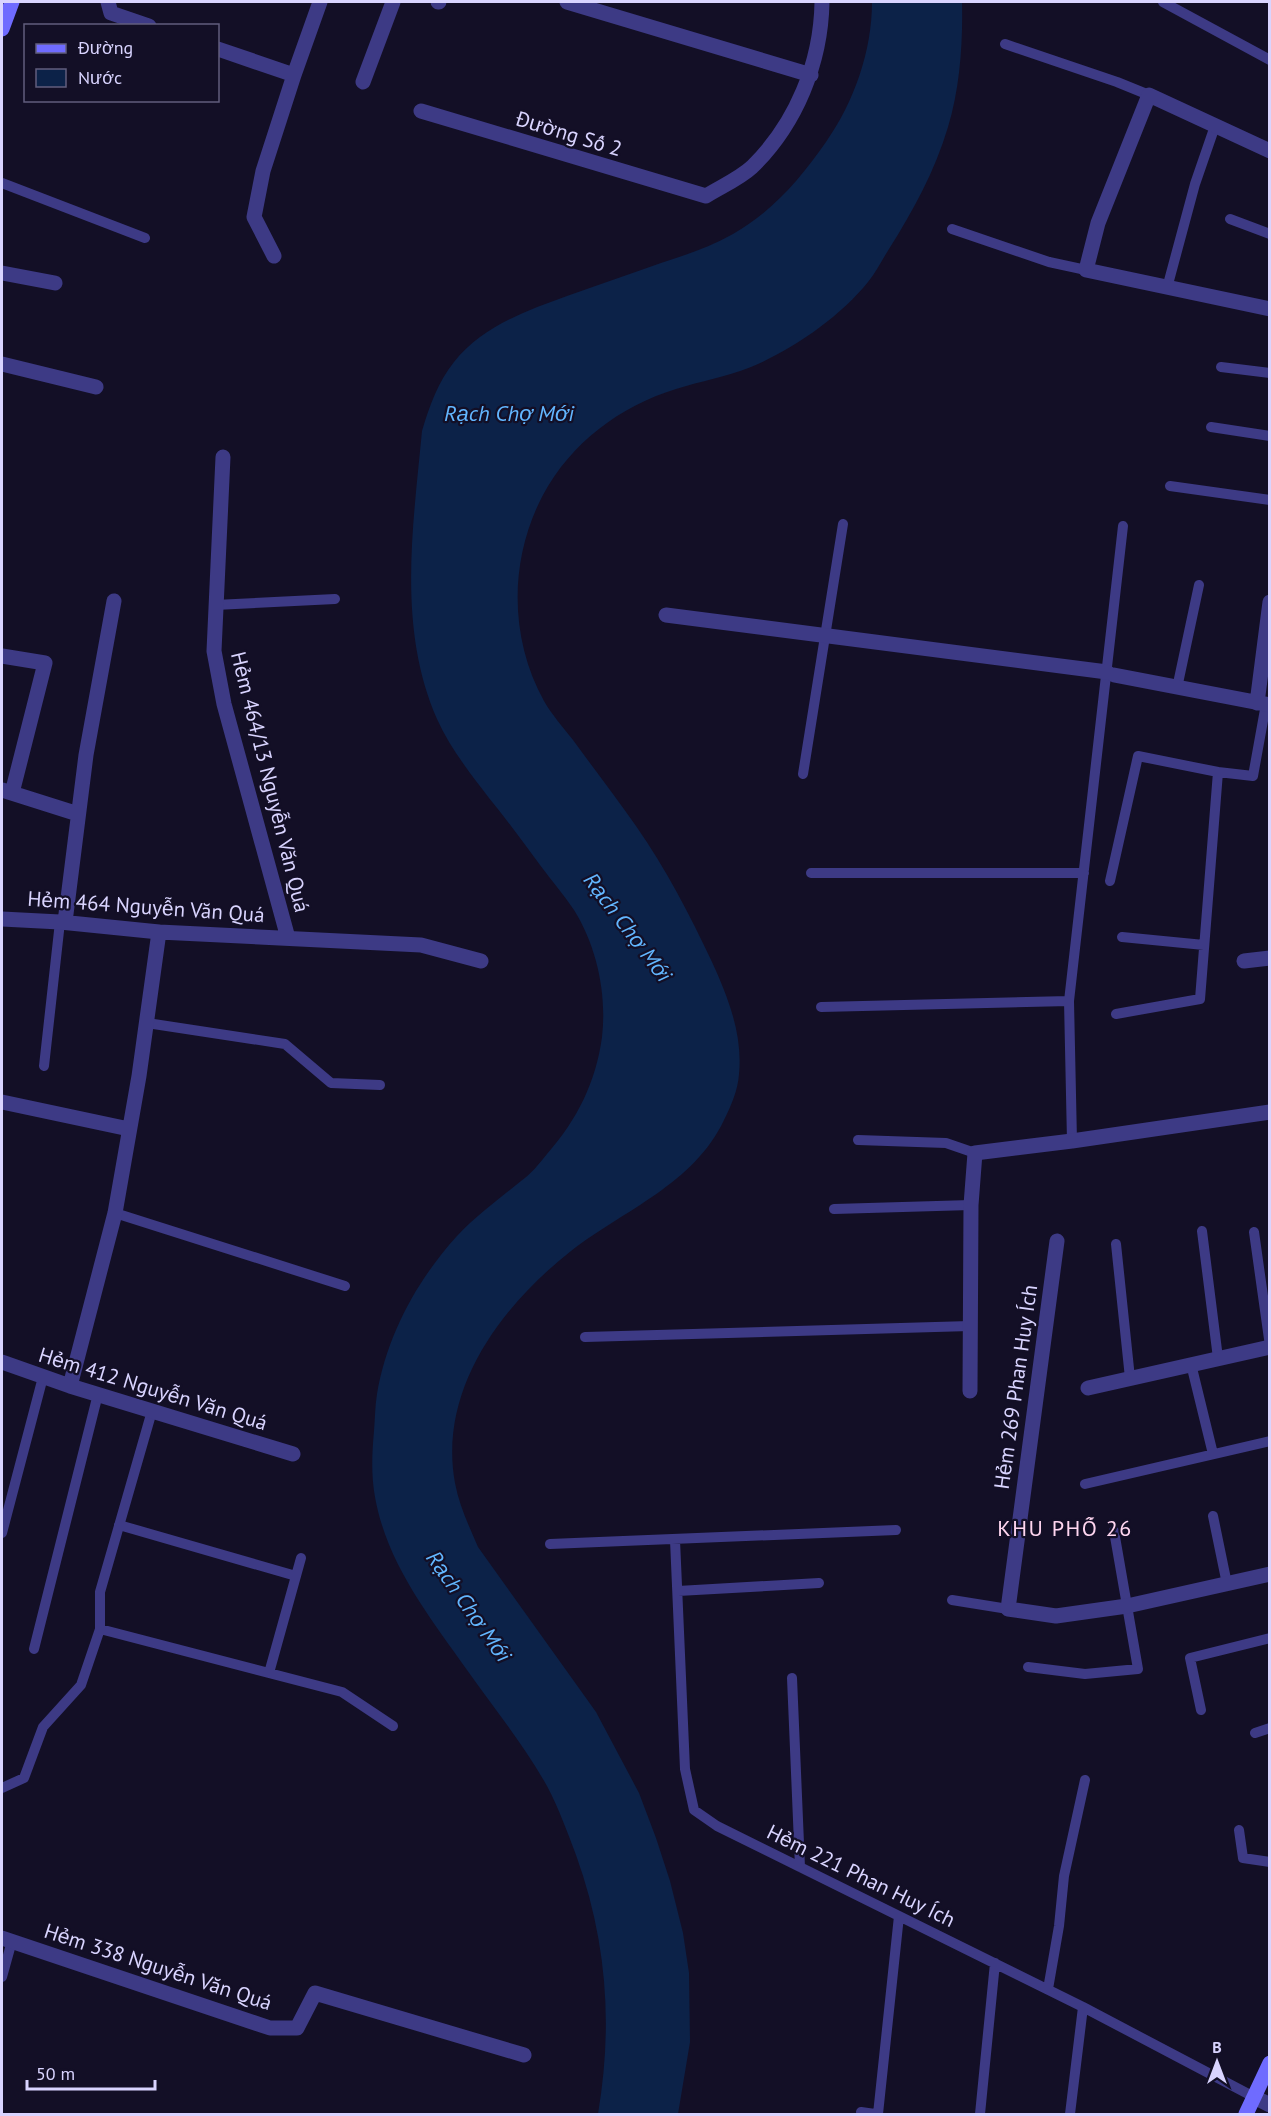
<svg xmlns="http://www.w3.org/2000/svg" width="1271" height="2116" font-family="'PT Sans',sans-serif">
<rect width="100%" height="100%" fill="#130f26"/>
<path fill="#0c2248" d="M872,2H962C963,42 960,88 948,127C935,171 913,211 889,249C882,260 876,272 868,282C840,317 792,350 751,367C726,377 701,381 676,389C620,406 571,443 543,495C509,559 509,638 544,701C552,715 563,727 573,740C594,769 616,797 636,826C666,869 690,915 712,962C728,997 743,1035 739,1074C738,1090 731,1106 724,1120C694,1184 624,1210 571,1251C501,1306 438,1390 455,1483C459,1505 469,1526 478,1547L596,1712L639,1793L656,1838L670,1881L683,1933L689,1973L690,2042L678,2114H598C613,2025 607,1941 576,1855C567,1831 559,1809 547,1786C524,1745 494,1708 467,1670C429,1616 387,1564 375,1497C371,1475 372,1453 374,1431C375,1419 375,1406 377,1394C387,1335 417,1280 457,1236C477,1215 499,1199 521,1181C531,1174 539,1164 547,1154C577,1120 596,1082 602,1037C607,994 597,947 574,910C564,895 551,880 540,865C523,842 507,820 489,798C470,773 450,748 437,719C397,628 413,527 422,431C429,407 438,382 454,362C482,326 526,311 567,296C598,285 630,274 661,263C686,255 710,247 733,234C772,212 801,178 826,142C854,102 872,51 872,2Z"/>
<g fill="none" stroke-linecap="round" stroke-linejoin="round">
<path stroke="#3d3a85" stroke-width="10" d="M1163,2L1270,60
M1005,44L1117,82L1149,95
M2,183L145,238
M1230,219L1270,234
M952,229L1049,262L1086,270
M1167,288L1195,184L1215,126
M1221,367L1270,373
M1211,427L1270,436
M1170,486L1270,500
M215,605L335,599
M1177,688L1199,585
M803,774L843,524
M811,873H1084
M1110,881L1138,756L1218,772
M1122,937L1204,945
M821,1007L1069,1001
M1116,1014L1200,999L1218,772L1253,776L1266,704
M147,1023L285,1044L331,1083L380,1085
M44,1066L60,922
M858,1140L946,1143L975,1153
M1072,1141L1069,1001L1123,526
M834,1209L971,1205
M115,1213L345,1286
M1202,1231L1218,1358
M1254,1232L1270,1346
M1116,1244L1130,1378
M585,1337L970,1326
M1191,1364L1213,1454
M1085,1484L1270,1441
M1213,1516L1227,1584
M119,1525L296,1576
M2,1533L43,1377
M675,1540L685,1769L694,1810L717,1826L1083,2007L1254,2097
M550,1544L896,1530
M678,1591L819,1583
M952,1600L1008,1609
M100,1629L342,1692L393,1726
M34,1649L98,1394
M1028,1667L1085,1674L1138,1669L1114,1531
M269,1673L301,1558
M792,1678L800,1867
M1201,1710L1190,1658L1270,1638
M1255,1733L1270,1728
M2,1788L24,1778L43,1727L81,1685L100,1629V1592L152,1411
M1239,1830L1243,1858L1270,1862
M2,1977L12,1941
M1048,1989L1059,1926L1064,1876L1085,1780
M861,2112L875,2114
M878,2114L899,1916
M980,2114L995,1963
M1070,2114L1083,2007"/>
<path stroke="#3d3a85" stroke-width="15" d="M108,2L111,13L149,26
M438,2H439
M567,2L811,75
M218,49L294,75
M363,82L393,2
M421,111L706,196C720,187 739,179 752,167C796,124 821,63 822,2
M1270,151L1149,95L1098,223L1086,270L1270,309
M274,256L254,217L263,171L294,75L320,2
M2,273L55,283
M2,364L96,387
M223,457L214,651L224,704L288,938
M666,615L1107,672
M2,656L45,663L12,793
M1114,675L1270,705
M1257,703L1270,602
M2,790L78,814
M2,919L60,922L159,932L421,945L481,961
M65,922L86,755L114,601
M1244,961L1270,958
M2,1102L129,1129
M1057,1241L1008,1609L1056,1616L1127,1606L1270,1574
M2,1362L70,1386L293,1454
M70,1386L115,1213L139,1076L159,932
M1088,1388L1270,1347
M970,1391L971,1205L975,1153L1072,1141L1270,1112
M2,1938L270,2028H297L315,1993L524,2055
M1254,2097L1270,2105"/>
<path stroke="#6f6bff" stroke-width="15" d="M2,29L12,2
M1246,2114L1270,2063"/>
</g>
<g text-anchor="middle" stroke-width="4.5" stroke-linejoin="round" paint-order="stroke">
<g font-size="21" fill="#d9d4ff" stroke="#130f26">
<text transform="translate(569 134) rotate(17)" y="7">Đường Số 2</text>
<text transform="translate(270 782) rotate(76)" y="7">Hẻm 464/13 Nguyễn Văn Quá</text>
<text transform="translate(146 907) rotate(4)" y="7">Hẻm 464 Nguyễn Văn Quá</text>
<text transform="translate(1016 1387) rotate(-82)" y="7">Hẻm 269 Phan Huy Ích</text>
<text transform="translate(153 1389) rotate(17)" y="7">Hẻm 412 Nguyễn Văn Quá</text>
<text transform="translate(861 1876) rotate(26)" y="7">Hẻm 221 Phan Huy Ích</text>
<text transform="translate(158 1967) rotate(18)" y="7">Hẻm 338 Nguyễn Văn Quá</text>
</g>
<g font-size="22" font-style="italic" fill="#62b6ff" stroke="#130f26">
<text x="509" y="421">Rạch Chợ Mới</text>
<text transform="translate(628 927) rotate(53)" y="8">Rạch Chợ Mới</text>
<text transform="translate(469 1606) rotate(55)" y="8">Rạch Chợ Mới</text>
</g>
<g font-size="22" letter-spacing="1.5" fill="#ffd6f0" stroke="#130f26">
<text x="1065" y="1536">KHU PHỐ 26</text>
</g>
</g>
<rect width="1271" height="2116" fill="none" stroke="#d9d4ff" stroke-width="6"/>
<rect x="24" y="24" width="195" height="78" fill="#130f26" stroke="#625e7d" stroke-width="1.5"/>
<rect x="36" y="44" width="30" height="9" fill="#6f6bff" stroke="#625e7d" stroke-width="1.5"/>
<text x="78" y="54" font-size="18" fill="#d9d4ff">Đường</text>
<rect x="36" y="69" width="30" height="18" fill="#0c2248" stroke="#625e7d" stroke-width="1.5"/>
<text x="78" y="84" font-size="18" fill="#d9d4ff">Nước</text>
<g transform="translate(1217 2062)" stroke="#130f26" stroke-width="4.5" paint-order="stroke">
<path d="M0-4.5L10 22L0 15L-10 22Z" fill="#d9d4ff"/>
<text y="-9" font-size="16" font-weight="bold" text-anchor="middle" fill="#d9d4ff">B</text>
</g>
<path d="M27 2080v9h128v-9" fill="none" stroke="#d9d4ff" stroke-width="3"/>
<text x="36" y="2080" font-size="18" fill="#d9d4ff" stroke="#130f26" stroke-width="4.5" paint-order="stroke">50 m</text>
</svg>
